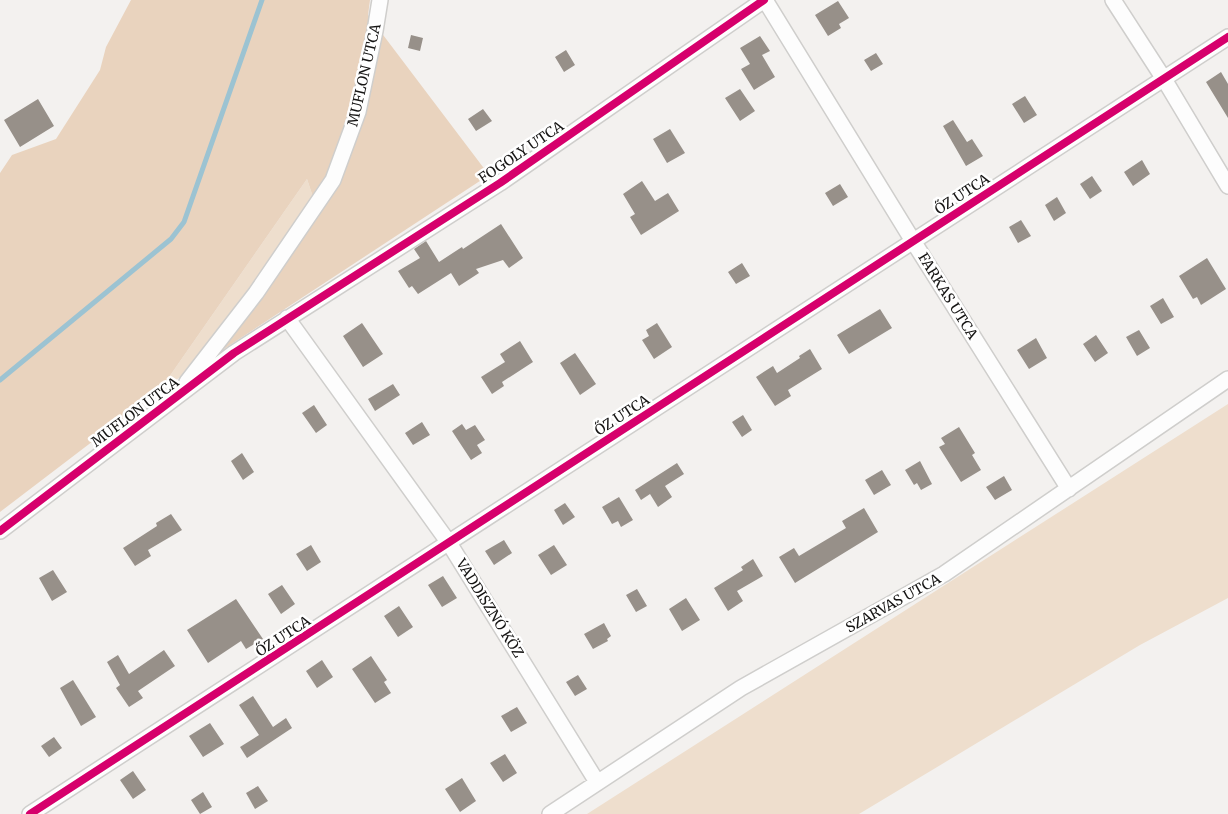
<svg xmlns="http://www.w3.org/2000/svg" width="1228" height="814" font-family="Merriweather,serif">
<rect width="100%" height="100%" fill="#f3f1ef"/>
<path fill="#eedecd" d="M307,179L313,197L198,366L160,390Z
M1228,404V598L1140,645L859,814H587Z"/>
<path fill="#e9d3be" d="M131,0H370L368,15L489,175L198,366L313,197L307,179L160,390L0,512V173L12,155L56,139L100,70L106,47Z"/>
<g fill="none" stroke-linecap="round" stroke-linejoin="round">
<path stroke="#9cc3d2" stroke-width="5" d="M0,380L171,239L184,222L262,0"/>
</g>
<path fill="#979089" d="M838,1L849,18L839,24L841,28L828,36L815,15Z
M411,35L423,38L420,51L408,48Z
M760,36L770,51L762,55L775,77L754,90L741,69L750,64L740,48Z
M566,50L575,65L564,72L555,57Z
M876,53L883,64L871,71L864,60Z
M1221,72L1228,84V118L1206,82Z
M740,89L755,111L740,121L725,98Z
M1025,96L1037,115L1024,123L1012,104Z
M38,99L54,126L20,147L4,120Z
M483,109L492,121L476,131L468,119Z
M953,120L967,142L972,139L983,156L966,166L943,126Z
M670,129L685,153L667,163L653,139Z
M1142,160L1150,174L1133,186L1124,172Z
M1092,176L1102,191L1090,199L1080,184Z
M642,181L655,201L668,193L679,211L641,235L630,217L635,214L623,194Z
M840,184L848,197L833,206L825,193Z
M1057,197L1066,213L1054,221L1045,205Z
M1021,220L1031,236L1018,243L1009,227Z
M501,224L523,258L509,268L503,260L476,269L479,273L459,286L451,273L418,294L412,286L409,288L398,271L420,258L414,249L426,241L439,262L462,247L463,249Z
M1207,258L1226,289L1201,305L1197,297L1193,299L1179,276Z
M742,263L750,276L736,284L728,272Z
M1163,298L1174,317L1161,324L1150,306Z
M880,309L892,328L849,354L837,335Z
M362,323L383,354L363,367L343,336Z
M657,323L672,347L654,359L642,340L649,336L646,330Z
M1139,330L1150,348L1137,356L1126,337Z
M1096,335L1108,353L1095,362L1083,344Z
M1036,338L1047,358L1029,369L1017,350Z
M520,341L533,362L502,382L504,386L492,394L481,377L505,362L500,354Z
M810,349L822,369L788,390L791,396L775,406L756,377L773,366L777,373L800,358L799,356Z
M575,353L596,384L580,395L560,363Z
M393,384L400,395L375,411L368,399Z
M314,405L327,425L316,433L302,413Z
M743,415L752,430L742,437L732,422Z
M422,422L430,435L413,445L405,433Z
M462,424L466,430L475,425L485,440L477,445L482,453L471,460L452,431Z
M959,427L975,453L972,455L981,470L961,482L939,447L945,444L941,438Z
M242,453L254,472L243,480L231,461Z
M920,461L932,484L921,490L917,483L914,485L905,470Z
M677,463L684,474L665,486L672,497L658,507L650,494L641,500L635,490Z
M882,470L891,485L874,495L865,480Z
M1004,476L1012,490L995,500L986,487Z
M619,497L633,520L621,527L618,521L612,524L602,507Z
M565,503L575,517L563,525L554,510Z
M864,508L878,532L795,583L779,557L794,548L799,556L846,528L842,521Z
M171,514L182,530L148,550L151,556L135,566L123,548L157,526L156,523Z
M504,540L512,553L494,565L485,551Z
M311,545L321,562L307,571L296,554Z
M554,545L567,565L551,575L538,555Z
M753,559L763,576L737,591L743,601L728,611L714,588L743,570L741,567Z
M53,570L67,592L52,601L39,578Z
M443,576L457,598L442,607L428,585Z
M282,585L295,604L281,614L268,594Z
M637,589L647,606L636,612L626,595Z
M686,598L700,620L682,631L669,609Z
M236,599L263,639L246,649L241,641L208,663L187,630Z
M399,606L413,627L398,637L384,616Z
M604,623L611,636L607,639L608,641L593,649L584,634Z
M164,650L175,666L138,691L143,698L129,707L116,688L120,685L107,662L118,655L129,674Z
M371,656L387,680L384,682L391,693L375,703L352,669Z
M322,660L333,677L317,688L306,671Z
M578,675L587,689L575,696L566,682Z
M73,680L96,717L81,726L60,688Z
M253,696L273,727L286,718L292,728L247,758L240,747L259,735L239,705Z
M517,707L527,723L511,732L501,716Z
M210,723L224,744L203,757L189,736Z
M54,737L62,748L49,757L41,746Z
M505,754L517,773L503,782L490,763Z
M133,771L146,790L133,799L120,780Z
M462,778L476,801L460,812L445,789Z
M258,786L268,801L255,809L246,793Z
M203,792L212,807L200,814L191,800Z"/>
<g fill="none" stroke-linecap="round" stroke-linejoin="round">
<defs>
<path id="street" d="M765,0L913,241L1069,489
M1113,0L1164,79L1228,186
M287,318L449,543L597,782
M187,382L256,293L333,180L358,112L375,31L380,0
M0,531L234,353L500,183L764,0
M30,814L1228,37
M550,814L741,688L944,574L1228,379"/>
</defs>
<use href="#street" stroke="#cfcecc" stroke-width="18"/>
<use href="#street" stroke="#fdfdfd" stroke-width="15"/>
<defs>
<path id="cycleway" d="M0,531L234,353L500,183L764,0
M30,814L1228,37"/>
</defs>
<use href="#cycleway" stroke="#fff" stroke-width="11"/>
<use href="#cycleway" stroke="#d6006c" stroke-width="8"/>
</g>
<g text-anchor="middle" stroke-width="5" stroke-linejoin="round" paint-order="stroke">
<g font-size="14" fill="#161514" stroke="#fff">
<text transform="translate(364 75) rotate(-77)" y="5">MUFLON UTCA</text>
<text transform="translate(521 152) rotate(-34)" y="5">FOGOLY UTCA</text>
<text transform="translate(962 194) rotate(-33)" y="5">ŐZ UTCA</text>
<text transform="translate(948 296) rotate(58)" y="5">FARKAS UTCA</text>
<text transform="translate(135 412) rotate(-37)" y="5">MUFLON UTCA</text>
<text transform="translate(622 415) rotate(-33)" y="5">ŐZ UTCA</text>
<text transform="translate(893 603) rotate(-29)" y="5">SZARVAS UTCA</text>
<text transform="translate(490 608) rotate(58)" y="5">VADDISZNÓ KÖZ</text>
<text transform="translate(283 636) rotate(-33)" y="5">ŐZ UTCA</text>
</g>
</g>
</svg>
